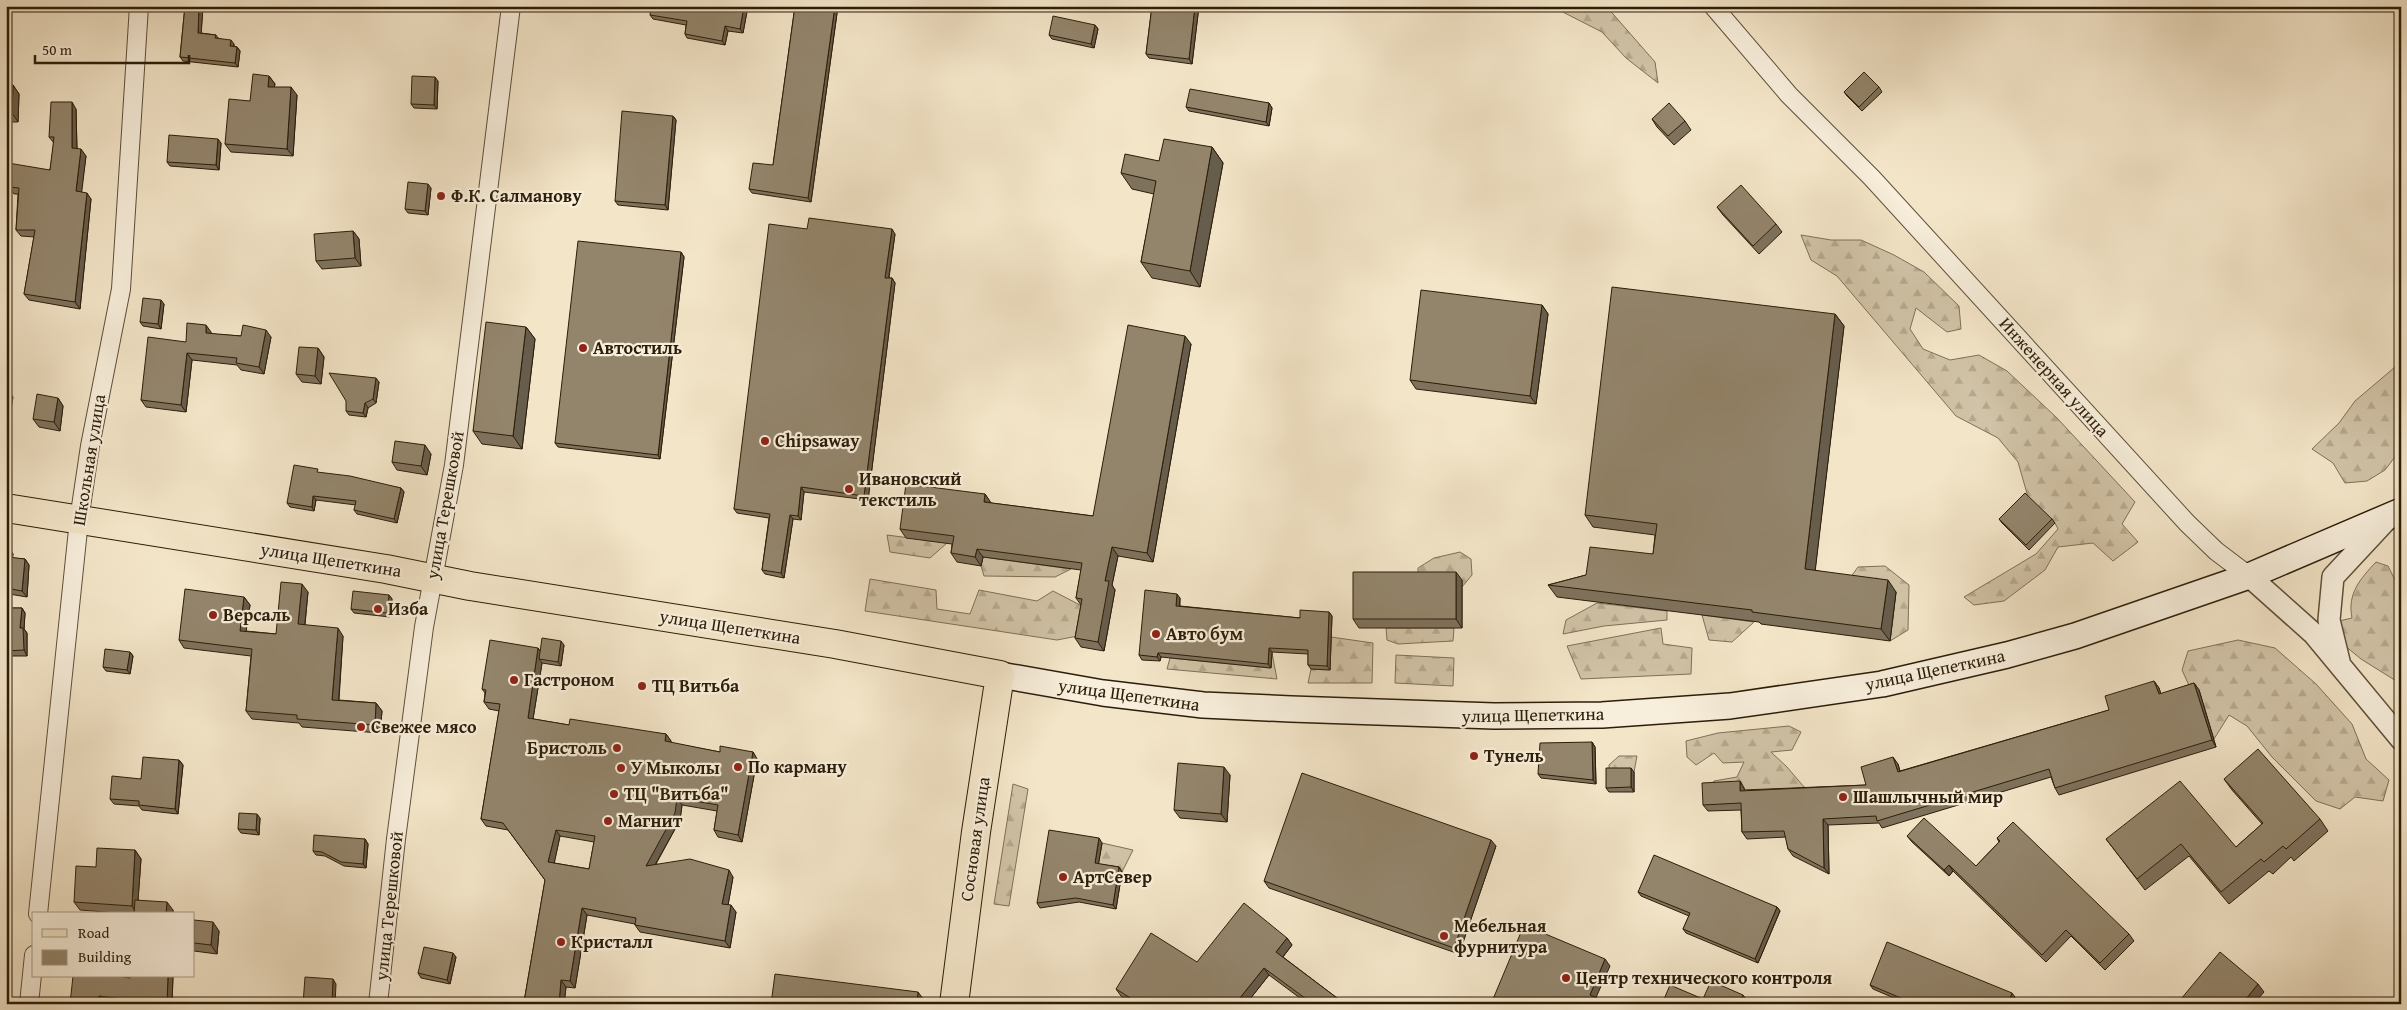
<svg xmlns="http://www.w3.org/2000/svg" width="2407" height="1010" font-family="'Gentium Book Plus',serif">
<defs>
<pattern id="forest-firs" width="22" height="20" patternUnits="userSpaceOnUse" patternTransform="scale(1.25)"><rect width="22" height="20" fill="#d1c3a7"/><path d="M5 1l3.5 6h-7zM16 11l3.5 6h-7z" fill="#b4a78e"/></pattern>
</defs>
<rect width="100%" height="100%" fill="#f3e5c8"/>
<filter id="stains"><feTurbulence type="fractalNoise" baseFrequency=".004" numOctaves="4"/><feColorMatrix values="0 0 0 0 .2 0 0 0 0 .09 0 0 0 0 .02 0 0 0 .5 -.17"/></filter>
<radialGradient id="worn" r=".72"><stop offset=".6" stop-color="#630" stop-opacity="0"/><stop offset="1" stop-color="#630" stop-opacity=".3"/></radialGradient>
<path fill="url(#forest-firs)" stroke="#7e7058" d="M1551,6H1606L1655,62L1658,83L1626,58L1602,32Z
M1801,235L1831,240H1861L1894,255L1924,272L1959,306L1961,329L1947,332L1916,308L1910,329L1923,349L1950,360L1979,355L2007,371L2057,418L2135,502L2122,524L2138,542L2113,561L2093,543L2058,547L2045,570L2004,601L1974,605L1964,597L2036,554L2058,529L2055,523L2028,497L2018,462L1998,438L1956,416L1837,276L1811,260Z
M2401,362V449L2385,470L2367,481L2345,483L2333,463L2312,449L2339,423L2355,401Z
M887,535L947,543L930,558L890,552Z
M1460,552L1471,559L1472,575L1462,587L1418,580V568L1434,558Z
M983,557L1071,569L1055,577L984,576L981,566Z
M2376,562L2388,566L2396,582L2401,585V684L2361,659L2344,645L2339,621L2352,618C2347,594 2360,579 2376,562Z
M1885,566L1909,585L1908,630L1890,641L1896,592L1845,585L1858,567Z
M870,579L936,590L937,609L970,614L979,590L1037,601L1053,591L1082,606L1083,635L1057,640L865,611Z
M1597,603L1667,611V620L1604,626L1563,634L1566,620Z
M1702,615L1754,622L1732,642L1709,640Z
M1386,628H1454L1453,641L1398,644L1387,640Z
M1661,628L1663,644L1692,648L1691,674L1581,679L1567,646Z
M1331,637L1373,643L1372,683H1308L1311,669L1330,670Z
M2238,640L2275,648L2316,684L2352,724L2366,759L2389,780L2383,801L2355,797L2340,809L2316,801L2272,757L2247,726L2229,715L2214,739L2199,690L2192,692L2182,670L2188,651Z
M1272,653L1277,679L1167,669L1170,658L1270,668Z
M1396,655L1454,658L1453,686L1395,683Z
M1789,726L1801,732L1792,750L1771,752L1787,767L1804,787L1826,793L1745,797L1744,788L1707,790L1714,781L1737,777L1744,762L1723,763L1714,753L1696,765L1687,757L1686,741L1718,733Z
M1619,756H1637L1634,772H1609V765Z
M1013,784L1028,789L1009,906L994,904Z
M1102,843L1133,850L1122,872L1098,867Z"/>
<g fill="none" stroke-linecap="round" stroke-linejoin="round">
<defs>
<path id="minor" d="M1713,6L1789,95L1872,178L2187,523L2216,551L2249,576
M38,914L79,520L90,446L121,289L139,6
M29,1004L34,955
M378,1004L396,839L424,627L454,465L511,6"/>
<path id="tertiary" d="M2249,576L2314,634L2401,739
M2339,661L2329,620L2333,577L2387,519"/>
<path id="secondary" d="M1000,675L1103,693L1203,705L1291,709L1494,716L1602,715L1730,706L1882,684L2007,655L2075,636L2249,576L2401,511"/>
<path id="primary" d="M6,508L386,569L470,586L835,644L1000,675L976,832L954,1004"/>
</defs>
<use href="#minor" stroke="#5e4f38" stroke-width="20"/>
<use href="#tertiary" stroke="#5e4f38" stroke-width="24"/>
<use href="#secondary" stroke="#2c1d08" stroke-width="28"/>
<use href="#primary" stroke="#2c1d08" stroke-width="30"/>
<use href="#minor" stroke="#f7eedb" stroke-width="18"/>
<use href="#tertiary" stroke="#f7eedb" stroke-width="21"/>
<use href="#secondary" stroke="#f7eedb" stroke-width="25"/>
<use href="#primary" stroke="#f3e5c8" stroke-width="28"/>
</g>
<path fill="#7e725d" stroke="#2c1d08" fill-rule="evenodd" d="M185,6H203L201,33L216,35L218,38L234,44V46L237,47L240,51L238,67L183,61L180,57Z
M748,6L743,33L728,31L725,45L687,38L685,34L686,25L653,19L650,15Z
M795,6H838L811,202L752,193L749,189L773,165Z
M1152,6H1199L1192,64L1149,58L1146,54Z
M1095,25L1098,29L1094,48L1052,39L1049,35Z
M269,76L275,84L274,87L297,95L293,156L231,152L225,144L250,101Z
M438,81L437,109L414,108L411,104Z
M6,85H13L19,94L18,122H6Z
M1879,87L1882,92L1862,111L1847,96L1844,92Z
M1269,103L1272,108L1269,126L1189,111L1186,107Z
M76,109L77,148L86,156L81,192L91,199L80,309L29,300L24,294L34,237L21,236L16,230L18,194H14L6,183V176L50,170L54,143L49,137Z
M673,116L676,120L668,210L618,205L615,201Z
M1652,119L1685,121L1691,130L1674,145L1657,127Z
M221,143L219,170L170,166L167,162Z
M1212,147L1223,163L1200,287L1152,278L1141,262L1154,194L1132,189L1121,173L1159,161Z
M431,188L428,215L408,213L405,209Z
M1717,207L1776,224L1782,232L1759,254L1723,215Z
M807,229L895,234L889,278H892L895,283L868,500L804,492L801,520L793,519L784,578L765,574L762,570L769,518L737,513L734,509Z
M353,231L359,239L361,266L322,269L316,261Z
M681,252L684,257L660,459L558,447L555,443Z
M164,304L161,329L143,326L140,322Z
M1542,305L1548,314L1536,404L1416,389L1410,380Z
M1835,314L1844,326L1815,570L1896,592L1890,641L1761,624L1759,622L1557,597L1548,585L1586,575L1653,554L1655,535L1593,527L1585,515Z
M526,327L535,339L522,449L482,444L473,431Z
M211,332V334L241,336L271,337L264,374L241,370L237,365L192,360L186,412L146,407L141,400L186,342Z
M1191,344L1153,562L1118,556L1112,585L1115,590L1104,651L1081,647L1075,638L1081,605L1076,598L1081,570L983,557L981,566L957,562L951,553L952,544L906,538L900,529L985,494L991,503L1093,516Z
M318,348L324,357L321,384L302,382L296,374Z
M379,382L376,403L368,408L366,417L349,415L346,411Z
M58,398L63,406L60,431L39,427L33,419Z
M431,454L427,475L397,470L392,462Z
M320,473L401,488L404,492L397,523L357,514L354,510L356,505L316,500L314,511L290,507L287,503Z
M1999,519H2052L2055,523L2029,550L2002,523Z
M6,547H8L13,554L12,558L25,559L29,565L27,597L9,594L6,590Z
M1462,580V628H1359L1353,619Z
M308,592L305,625L343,636L339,700L376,703L382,711L380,733L302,727L299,723L252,719L246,711L251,656L184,648L179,640L244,597L250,605L246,631L276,634Z
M389,595L392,599L390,617L354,613L351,609Z
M1180,598V606L1300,618L1329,612L1332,616L1330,670L1311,669L1308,665V654L1272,652L1271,668L1161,657L1160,661L1142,660L1139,655Z
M6,608H22L25,613L24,629L27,633V656H9L6,690Z
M564,645L561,666L542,663L533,719L569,725L666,734L671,741V743L720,752H753L757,759L742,842L718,837L714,830L717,811L682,805L680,820L656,864L733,877L728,905L736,912L730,948L640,932L635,925V924L587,915L575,988L566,987L564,1004H501L524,1002L545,880L508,830L486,826L481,819L499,711L489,709L484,702L485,693L482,689L538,648L540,651ZM560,836L594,842L589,869L554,863Z
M130,652L133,656L130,674L106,671L103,667Z
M2154,681L2159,688L2161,694L2194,683L2199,690L2216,747L2059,795L2055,788L2051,777L1882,828L1879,823L1828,825L1829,874L1793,856L1788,849L1786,837L1747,839L1742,832L1741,810L1708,811L1703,805L1740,781L1744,788V790L1866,785L1898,764L1900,771L2109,710Z
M1592,742L1595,747L1596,784L1541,778L1538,774Z
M179,760L183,765L178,814L142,810L139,806L114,804L110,799L141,779Z
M1634,772V792H1609L1606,788Z
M1230,775L1227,822L1180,818L1174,810Z
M2224,779L2320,819L2328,831L2294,861L2291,857L2273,874L2269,871L2229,904L2189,856L2145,890L2106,839L2236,847L2262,824L2232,790Z
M260,818L259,835L241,833L238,829Z
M1907,836L1976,866L1999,842L1997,838L2129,934L2134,941L2105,970L2071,936L2046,962L1953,871L1949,876L1912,842Z
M365,839L368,844L366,868L344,866L325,856L316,855L313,851Z
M1102,843L1098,864L1119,867L1122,872L1116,909L1079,902L1040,908L1037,903Z
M1496,846L1459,954L1269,888L1264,881Z
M135,850L141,859L138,900L173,910V914H129L80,910L74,902L96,867Z
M1638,892L1777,907L1780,911L1758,963L1686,933L1683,929L1689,916L1641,896Z
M194,920L219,931L217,954L194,951Z
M1287,938L1292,945L1283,957L1345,1004H1308L1269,975L1246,1004H1133L1121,996L1116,989L1197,962Z
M456,957L450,984L421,978L418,973Z
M173,976L172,1004H70L130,978Z
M1870,985L2015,997L2012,1004H1908L1873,989Z"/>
<path fill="#675d4c" stroke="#2c1d08" d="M199,6H203L201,37L198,33Z
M744,6H748L743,33L740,29Z
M835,6H838L811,202L808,198Z
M1195,6H1199L1192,64L1189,59Z
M1095,25L1098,29L1094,48L1091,44Z
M725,26L728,31L725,45L722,41Z
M231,40L234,44L233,50L230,46Z
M237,47L240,51L238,67L235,63Z
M269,76L275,84L273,95L268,87Z
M435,77L438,81L437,109L434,105Z
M13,85L19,94L18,122L12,113Z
M291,87L297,95L293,156L287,149Z
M72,102L76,109L77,154L72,148Z
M1269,103L1272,108L1269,126L1266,122Z
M673,116L676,120L668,210L665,205Z
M218,139L221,143L219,170L216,165Z
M1212,147L1223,163L1200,287L1190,271Z
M81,149L86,156L81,198L76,191Z
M428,184L431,188L428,215L425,211Z
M87,193L91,199L80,309L75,302Z
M892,229L895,234L888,282L885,278Z
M353,231L359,239L361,266L355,258Z
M681,252L684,257L660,459L658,455Z
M892,278L895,283L868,500L864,496Z
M161,300L164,304L161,329L158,324Z
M1542,305L1548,314L1536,404L1530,396Z
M1835,314L1844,326L1814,581L1805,569Z
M206,325L211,332V340L206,333Z
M526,327L535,339L522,449L513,436Z
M266,330L271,337L264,374L259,367Z
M1185,336L1191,344L1153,562L1147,553Z
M318,348L324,357L321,384L315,376Z
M187,353L192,360L186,412L181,405Z
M376,378L379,382L376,403L373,399Z
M6,387L13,397L6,443Z
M58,398L63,406L60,431L54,422Z
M365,403L368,408L366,417L363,413Z
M425,445L431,454L427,475L421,466Z
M801,487L804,492L801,520L798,516Z
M401,488L404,492L397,523L394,519Z
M985,494L991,503L984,502Z
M313,496L316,500L314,511L312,507Z
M790,515L793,519L784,578L781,573Z
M8,547L13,554L12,564L8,557Z
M1112,547L1118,556L1112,585L1115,590L1104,651L1098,642L1105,581Z
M977,549L983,557L981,566L975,557Z
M25,559L29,565L27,597L22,591Z
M1456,572L1462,580V628L1456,619Z
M1888,580L1896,592L1890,641L1881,629Z
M302,584L308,592L304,632L298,624Z
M1177,594L1180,598L1179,610L1176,606Z
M389,595L392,599L390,617L387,613Z
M244,597L250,605L245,639L240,631Z
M22,608L25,613L24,629L27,633V656L24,650L20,628Z
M1329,612L1332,616L1330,670L1327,666Z
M338,628L343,636L338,708L332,700Z
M561,641L564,645L561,666L558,662Z
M538,648L543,655L539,659L542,663L532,725L528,718Z
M1269,648L1272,652L1271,668L1268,664Z
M6,652L9,656L6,690Z
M130,652L133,656L130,674L127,670Z
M1158,653L1161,657L1160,661L1157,657Z
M2154,681L2159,688L2163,701L2159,694Z
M2194,683L2199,690L2216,747L2212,740Z
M376,703L382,711L380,733L375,725Z
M666,734L671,741L670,748L665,741Z
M1592,742L1595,747L1596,784L1593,780Z
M753,752L757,759L742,842L738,835Z
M1893,757L1898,764L1902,779L1898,772Z
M179,760L183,765L178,814L175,809Z
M1224,767L1230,775L1227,822L1221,814Z
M1631,768L1634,772V792L1631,787Z
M1740,781L1744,788L1745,797L1740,791Z
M677,798L682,805L680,820L651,872L646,866Z
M257,814L260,818L259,835L256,830Z
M1823,819L1828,825L1829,874L1824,868Z
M556,830L560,836L553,869L548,862Z
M1099,838L1102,843L1098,867L1095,863Z
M365,839L368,844L366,868L363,864Z
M1491,840L1496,846L1459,954L1454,948Z
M135,850L141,859L137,914L132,906Z
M1949,865L1953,871L1949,876L1944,870Z
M1119,867L1122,872L1116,909L1113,905Z
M729,870L733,877L727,911L722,904Z
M167,902L173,910V914H166Z
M731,905L736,912L730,948L725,941Z
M1777,907L1780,911L1758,963L1755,959Z
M582,908L587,915L575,988L570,981Z
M213,922L219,931L217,954L211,945Z
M1287,938L1292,945L1281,959L1276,952Z
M453,953L456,957L450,984L447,980Z
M1605,959L1610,966L1594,1002L1590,995Z
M1264,968L1269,975L1246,1004H1235Z
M168,976H173L172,1004H167Z
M333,979L336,984L335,1004H332Z
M561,980L566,987L564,1004H559Z
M2258,984L2264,992L2254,1004H2242Z
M918,992L924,1000L923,1004H917Z
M2012,993L2015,997L2012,1004H2008Z
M1743,995L1749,1003L1748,1004H1739Z
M99,996L104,1003V1004H98Z"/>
<path fill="#93856c" stroke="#2c1d08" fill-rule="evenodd" d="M185,6H199L198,33L216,35L215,38L231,40L230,46L237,47L235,63L180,57Z
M651,6H744L740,29L725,26L722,41L685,34L687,21L650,15Z
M795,6H835L808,198L749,189L753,163L773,165Z
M1152,6H1195L1189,59L1146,54Z
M1053,16L1095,25L1091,44L1049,35Z
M1864,72L1879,87L1859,107L1844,92Z
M253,74L269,76L268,87H291L287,149L225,144L229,99L250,101Z
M412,76L435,77L434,105L411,104Z
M6,85H13L12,113H6Z
M1190,89L1269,103L1266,122L1186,107Z
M51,102H72V148L81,149L76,191L87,193L75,302L24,294L35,230H16L19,188L10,187L11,182H6L8,163L50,170L54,137H49Z
M1669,103L1685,121L1668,136L1652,119Z
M622,111L673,116L665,205L615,201Z
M169,135L218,139L216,165L167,162Z
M1164,139L1212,147L1190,271L1141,262L1156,181L1121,173L1125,154L1159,161Z
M408,182L428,184L425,211L405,209Z
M1741,185L1776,224L1753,246L1717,207Z
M809,218L892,229L885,278H892L864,496L801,487L798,516L790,515L781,573L762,570L770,514L734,509L769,224L807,229Z
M353,231L355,258L316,261L314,234Z
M578,241L681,252L658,455L555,443Z
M1612,287L1835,314L1805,569L1888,580L1881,629L1752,612V610L1548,585L1586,575L1590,547L1653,554L1657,524L1585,515Z
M1421,290L1542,305L1530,396L1410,380Z
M143,298L161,300L158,324L140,322Z
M486,322L526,327L513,436L473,431Z
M187,323L206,325V333L241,336L243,325L266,330L259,367L236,363L237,358L187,353L181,405L141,400L148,337L186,342Z
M1128,325L1185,336L1147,553L1112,547L1105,581H1109L1098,642L1075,638L1082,599L1076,598L1082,563L977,549L975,557L951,553L954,536L900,529L906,484L985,494L984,502L1093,516Z
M299,347L318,348L315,376L296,374Z
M329,373L376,378L373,399L365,403L363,413L346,411V401Z
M37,394L58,398L54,422L33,419Z
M395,441L425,445L421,466L392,462Z
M294,465L318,469L317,472L350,476L401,488L394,519L354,510L356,501L313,496L312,507L287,503Z
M2025,493L2052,519L2026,545L1999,519Z
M6,547H8V557L25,559L22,591L6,588Z
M1353,572H1456V619H1353Z
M281,582L302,584L298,624L338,628L332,700L376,703L375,725L297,719V715L246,711L252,649L179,640L185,589L244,597L240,631L276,634Z
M1145,590L1177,594L1176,606L1300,618V610L1329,612L1327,666L1308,665V650L1269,648L1268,664L1162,653H1158L1157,657L1139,655Z
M353,591L389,595L387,613L351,609Z
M6,608H22L20,628H23L24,650L6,651Z
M542,638L561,641L558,662L539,659Z
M490,640L538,648L528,718L569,725L570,719L666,734L665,741L720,752V746L753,752L738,835L714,830L718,805L677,798L675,813L646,866L690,859L729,870L722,904L731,905L725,941L635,925L636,918L582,908L570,981L561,980L559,1004H501L502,999L524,1002L545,880L503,823L481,819L500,704L484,702L486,690L482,689ZM556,830L595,836L589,869L548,862Z
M105,649L130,652L127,670L103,667Z
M2154,681L2159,694L2194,683L2212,740L2055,788L2049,769L1877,821L1876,816L1823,819L1824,868L1788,849L1784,831L1742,832L1741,803L1703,805L1702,783L1740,781V791L1866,785L1861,767L1893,757L1898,772L2109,710L2105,696Z
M1592,742L1593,780L1538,774L1540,743Z
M2258,749L2320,819L2286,849L2283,846L2264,862L2261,859L2221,892L2181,844L2137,879L2106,839L2180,781L2236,847L2263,823L2224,779Z
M143,757L179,760L175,809L139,805V801L110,799L112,776L141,779Z
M1178,763L1224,767L1221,814L1174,810Z
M1606,768H1631V787L1606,788Z
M1302,773L1491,840L1454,948L1264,881Z
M239,813L257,814L256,830L238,829Z
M1924,818L1976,866L2000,841L1997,838L2013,822L2129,934L2100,963L2066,930L2042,955L1949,865L1944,870L1907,836Z
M1049,830L1099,838L1095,863L1119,867L1113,905L1076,898L1037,903Z
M314,835L365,839L363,864L341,862L322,852L313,851Z
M97,848L135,850L132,906L74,902L76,866L96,867Z
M1654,855L1777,907L1755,959L1683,929L1690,913L1638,892Z
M135,900L167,902L166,914H134Z
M1244,903L1287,938L1276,952L1345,1004H1313L1264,968L1235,1004H1140L1116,989L1151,933L1197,962Z
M194,920L213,922L211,945L194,943Z
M1524,925L1605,959L1590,995L1611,1004H1491Z
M1887,942L2012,993L2008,1004H1915L1870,985Z
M424,947L453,953L447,980L418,973Z
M2220,952L2258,984L2242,1004H2187L2181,999Z
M775,974L918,992L917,1004H771Z
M73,976H118L130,978V976H168L167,1004L129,1003V1000L99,996L98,1004H70Z
M305,977L333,979L332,1004H303Z
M1711,981L1743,995L1739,1004H1662L1670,985L1703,999Z
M647,1002L659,1004H647Z"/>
<g fill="#8f2418" stroke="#f7eedb" stroke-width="2">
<circle cx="441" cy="196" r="5"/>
<circle cx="583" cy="348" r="5"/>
<circle cx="765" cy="441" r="5"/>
<circle cx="849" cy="489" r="5"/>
<circle cx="378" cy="609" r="5"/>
<circle cx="213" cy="615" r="5"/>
<circle cx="1156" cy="634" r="5"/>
<circle cx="514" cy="680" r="5"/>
<circle cx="642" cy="686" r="5"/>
<circle cx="361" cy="727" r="5"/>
<circle cx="617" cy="748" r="5"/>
<circle cx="1474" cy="756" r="5"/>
<circle cx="738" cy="767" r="5"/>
<circle cx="621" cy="768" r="5"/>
<circle cx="614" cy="794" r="5"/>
<circle cx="1843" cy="797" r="5"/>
<circle cx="608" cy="821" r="5"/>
<circle cx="1063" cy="877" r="5"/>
<circle cx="1444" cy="936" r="5"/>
<circle cx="561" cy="942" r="5"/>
<circle cx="1566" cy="978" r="5"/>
</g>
<g text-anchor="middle" stroke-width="4.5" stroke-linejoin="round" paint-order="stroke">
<g font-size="18" font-weight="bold" fill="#2c1d08" stroke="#f7eedb" text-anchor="start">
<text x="451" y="202">Ф.К. Салманову</text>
<text x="593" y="354">Автостиль</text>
<text x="775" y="447">Chipsaway</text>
<text x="859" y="485">Ивановский<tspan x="859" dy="21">текстиль</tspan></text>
<text x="388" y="615">Изба</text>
<text x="223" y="621">Версаль</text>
<text x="1166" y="640">Авто бум</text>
<text x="524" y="686">Гастроном</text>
<text x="652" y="692">ТЦ Витьба</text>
<text x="371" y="733">Свежее мясо</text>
<text x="607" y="754" text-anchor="end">Бристоль</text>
<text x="1484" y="762">Тунель</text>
<text x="748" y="773">По карману</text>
<text x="631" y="774">У Мыколы</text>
<text x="624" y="800">ТЦ "Витьба"</text>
<text x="1853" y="803">Шашлычный мир</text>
<text x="618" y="827">Магнит</text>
<text x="1073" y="883">АртСевер</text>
<text x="1454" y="932">Мебельная<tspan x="1454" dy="21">фурнитура</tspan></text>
<text x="571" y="948">Кристалл</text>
<text x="1576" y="984">Центр технического контроля</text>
</g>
<g font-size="18" fill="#2c1d08" stroke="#f7eedb">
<text transform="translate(2054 377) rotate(48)" y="6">Инженерная улица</text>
<text transform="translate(89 460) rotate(-81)" y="6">Школьная улица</text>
<text transform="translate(445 505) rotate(-80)" y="6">улица Терешковой</text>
<text transform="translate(331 560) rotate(9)" y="6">улица Щепеткина</text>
<text transform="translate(730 627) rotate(9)" y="6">улица Щепеткина</text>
<text transform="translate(1935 670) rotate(-12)" y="6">улица Щепеткина</text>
<text transform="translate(1129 695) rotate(8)" y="6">улица Щепеткина</text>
<text transform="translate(1533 715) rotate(-1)" y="6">улица Щепеткина</text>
<text transform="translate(975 839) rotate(-82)" y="6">Сосновая улица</text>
<text transform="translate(389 906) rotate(-84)" y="6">улица Терешковой</text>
</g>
</g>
<rect width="2407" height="1010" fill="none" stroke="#f3e5c8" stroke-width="25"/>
<rect x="8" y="8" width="2392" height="995" fill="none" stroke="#2c1d08" stroke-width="2.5"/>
<rect x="12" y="12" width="2382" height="985" fill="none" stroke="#2c1d08"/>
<rect x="32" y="912" width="162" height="65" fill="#f7eedb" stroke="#a69a87"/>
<rect x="42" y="929" width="25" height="8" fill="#f3e5c8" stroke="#a69a87"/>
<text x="78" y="938" font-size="15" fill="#2c1d08">Road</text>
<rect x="42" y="950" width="25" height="15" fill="#93856c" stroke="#a69a87"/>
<text x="78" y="962" font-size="15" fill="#2c1d08">Building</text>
<path d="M35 55v8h154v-8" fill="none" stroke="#2c1d08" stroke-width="2.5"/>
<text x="42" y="55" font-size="15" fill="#2c1d08" stroke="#f7eedb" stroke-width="4" paint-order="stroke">50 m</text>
<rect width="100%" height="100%" filter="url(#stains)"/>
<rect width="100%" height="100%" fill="url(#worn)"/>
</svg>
